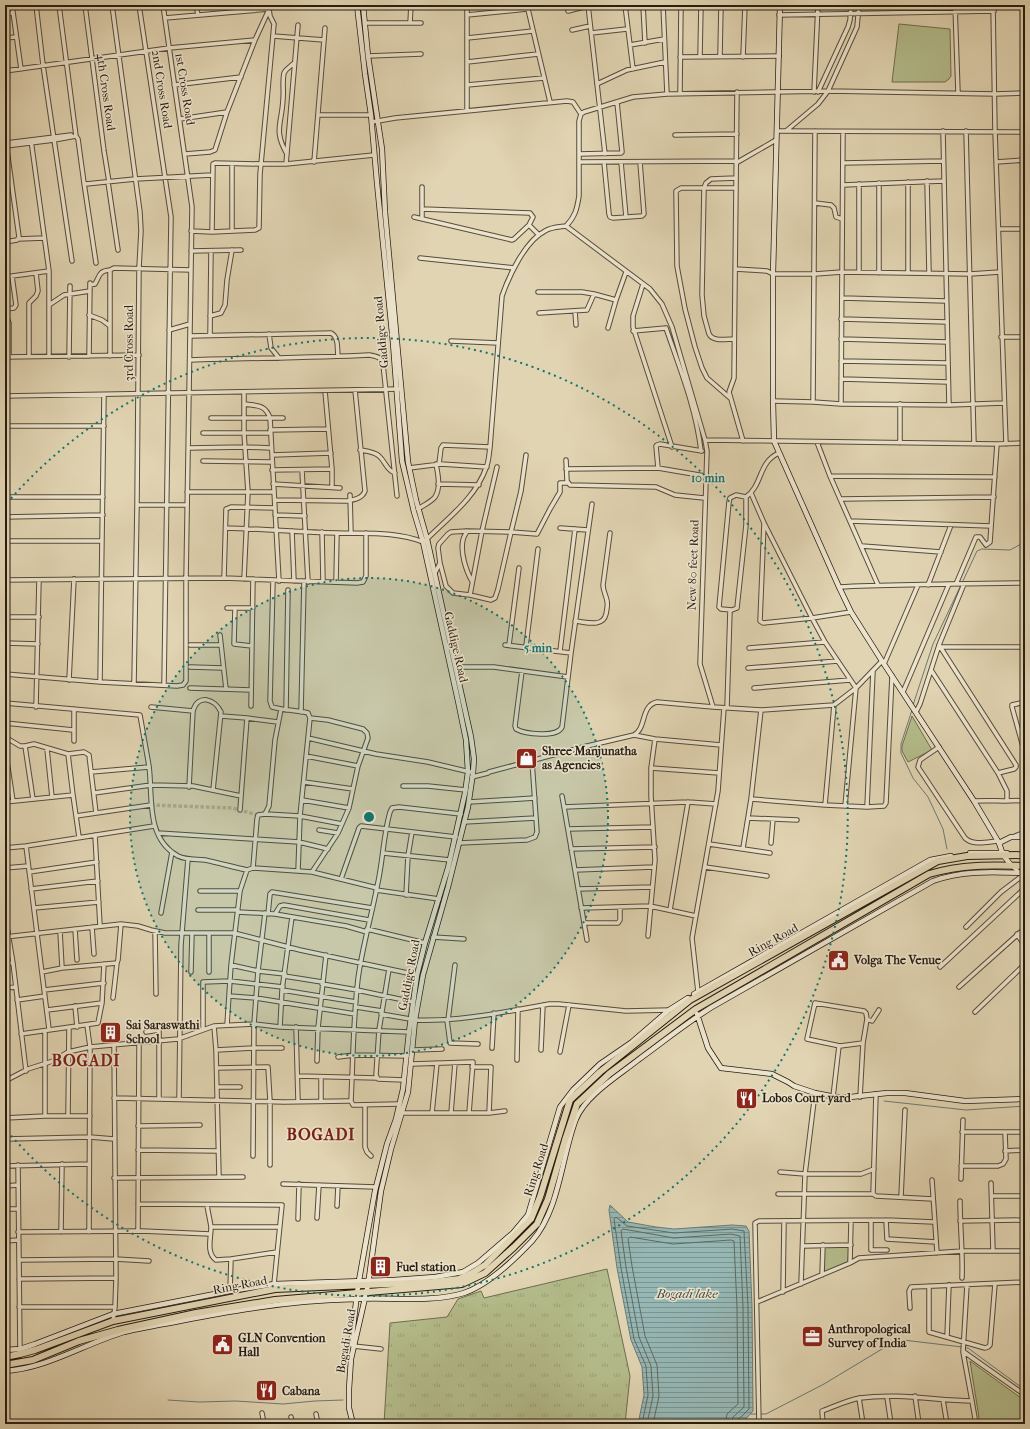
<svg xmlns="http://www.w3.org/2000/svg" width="1030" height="1429" font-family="'IM FELL French Canon',serif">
<defs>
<pattern id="grass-tufts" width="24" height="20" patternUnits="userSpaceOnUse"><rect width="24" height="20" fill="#b4bc8b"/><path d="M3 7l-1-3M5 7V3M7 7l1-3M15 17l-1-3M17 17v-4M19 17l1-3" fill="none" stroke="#9ba177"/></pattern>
<pattern id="water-rules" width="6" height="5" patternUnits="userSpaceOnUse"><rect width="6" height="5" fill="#96b7b4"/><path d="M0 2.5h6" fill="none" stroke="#7a9491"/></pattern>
</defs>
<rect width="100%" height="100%" fill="#e1d4b2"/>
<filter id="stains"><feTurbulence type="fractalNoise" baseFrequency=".005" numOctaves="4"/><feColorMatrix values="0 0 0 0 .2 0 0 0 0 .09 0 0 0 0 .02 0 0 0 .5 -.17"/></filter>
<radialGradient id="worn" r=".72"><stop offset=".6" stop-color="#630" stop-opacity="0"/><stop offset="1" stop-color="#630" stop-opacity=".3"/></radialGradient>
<path fill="url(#grass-tufts)" stroke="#6e6d4e" d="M607,1269L630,1376L625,1424H384L390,1323L447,1317L458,1299L481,1291L484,1298Z"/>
<path fill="#b4bc8b" stroke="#6e6d4e" d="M899,24L950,29L951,76L949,79L945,82H892Z
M912,716L932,750L908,762L902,751V746Z
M849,1246L848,1263L824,1273V1247Z
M970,1361L1025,1401V1424H980Z"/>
<path fill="url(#water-rules)" stroke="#6a7a73" d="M610,1205L628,1222L656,1227L674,1229L732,1225L746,1226L749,1231L752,1307L753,1411L744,1421L735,1424H638L644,1395L642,1367L631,1340L617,1268L609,1210Z"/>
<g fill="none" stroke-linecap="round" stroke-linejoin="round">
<path stroke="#5e6a62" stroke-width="1" d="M642,1424L648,1395L646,1366L634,1339L621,1268L614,1219L616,1217L627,1226L674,1233L732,1229L744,1231L748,1307L749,1409L741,1417L737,1420L736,1424
M647,1424L653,1396L651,1366L639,1337L626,1267L621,1231L623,1229L674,1238L731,1234L740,1236L743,1307L744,1407L733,1417L731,1424
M653,1424L659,1396L657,1365L645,1336L632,1266L628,1239L630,1237L673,1244L731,1240L734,1241L737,1307L738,1404L727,1414L725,1424"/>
<path stroke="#6a7a73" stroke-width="1" d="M962,583L977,551L982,549L1010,550L1025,542
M913,705L933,644L961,585
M912,710L901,744V753L913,778L928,797L943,829L947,849
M884,1101L966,1110L1025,1106
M965,1348H968L1025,1390
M168,1400L199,1402L236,1401L283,1404L315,1401L343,1400
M751,1414H757
M761,1414H766L824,1384L887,1346L903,1340L962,1347"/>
<path stroke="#bcb092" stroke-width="3.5" stroke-dasharray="3.5 2" stroke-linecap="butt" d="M151,805L232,808L258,815"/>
<defs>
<path id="street" d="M12,5L21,69
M36,5L43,65L72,261
M59,5L76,136
M85,5L104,151L109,182
M112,5L140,212L141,231L139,268L137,505L134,683
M139,5L171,217L164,685
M196,5L198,15
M527,5L550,102
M588,5L605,154
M625,5L633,69
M643,5L645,43
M663,5L667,94
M955,5L958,93
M993,5L995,131L1006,444
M1024,5L1025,78
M588,8L609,5
M269,9L270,16L274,24L261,164H286L374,155
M568,11L588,6
M5,14L13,13
M467,15L527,9
M779,15L994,11
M165,18L269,9
M365,23H421
M410,23L411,5
M572,30L590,26
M591,33L627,29
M273,36L324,40
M5,38L16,37
M467,38L533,31
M630,45L664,39
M368,56L421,54
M720,56L721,5
M680,57L779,56
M700,57L701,5
M743,57L745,5
M467,62L538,54
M5,71L169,48L255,40
M597,84L627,70L665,62
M174,85L241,77
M467,85L544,78
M737,92L734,378L729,392L743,441
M814,92L818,5
M818,92L848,27L850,20L851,5
M680,93L681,5
M467,111V5
M318,115H371
M180,119L227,112
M372,122L395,118L567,101L573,102L581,114
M777,131L1025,132
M786,131L818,104L828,91L857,27L859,5
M943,131L949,405
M966,131L974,444
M675,135L737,134
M76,136L78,139L84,183L86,184L135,179L212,175
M31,140L49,271V356
M6,143L71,135
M6,146L54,140L76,136
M185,154L210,152L215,150L227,112L255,40L271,5
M287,154C273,130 282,124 283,99C284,90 282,82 284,73L286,70L294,63
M579,154L621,153L622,152L617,102
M314,162L325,28
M580,162L736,161
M604,162L609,214L610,217L613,218L642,216L644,214L640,162
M621,162L626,217
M996,162L1025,160
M736,163L776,140
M843,163L943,161
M286,164L298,25
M927,181L929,273
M108,182L118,250
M908,182V273
M84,183L96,263
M859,184V272
M843,185L943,181
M815,203L831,205L834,208L836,217L842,219
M414,217L512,240L514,239L529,225L533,217L530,213L422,209
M422,219V187
M529,225L539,235
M999,229H1025
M191,231L212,232L213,164L215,163L261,164L260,174L259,228L255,230L212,232
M232,231V164
M18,239L44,238
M5,242L17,240L19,237L6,143
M191,251L241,250
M420,258L514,268
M735,269L767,271L773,274H815L842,272L970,274L1000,272
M879,273V183
M5,277L49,271
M643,284L633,316V327L672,447
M90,285L95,284C100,275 99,271 110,270
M538,292H582L594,294L616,300
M842,298L946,301
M49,305L64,295L90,291
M5,309L14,308L16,305L12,276
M575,311L576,325
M5,312L9,323V357
M539,313L587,310L594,294
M89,315L102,320L110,326
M210,316L221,313L225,305L227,280L232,250
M841,319L947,322
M608,328L616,300L626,272
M666,328C680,369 696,408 701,451
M169,330L190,324
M633,331L666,328
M269,334L271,348L279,358
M210,335L211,251
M190,336L331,333C339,337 337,349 338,356
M1001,337H1025
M734,339C726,339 713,342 709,334L704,316L702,295L704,188L706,183L711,179L736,178
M841,339L947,342
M451,341L498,343
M29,356V303L36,296L38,291L36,273
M89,356L90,283
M110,356V270L114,268L191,270
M5,357L139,355
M69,357L70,286
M190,360C250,358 309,358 369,355C375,356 382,357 383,364L397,496
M841,361L948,363
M841,379L948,382
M325,391L332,469V487
M244,392V433L248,492L244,579
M5,396L401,389
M730,398L707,378L702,368L695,347L685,309L677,266L676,191L681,188H736
M773,401L813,402L841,404L949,405L1004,403
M813,402L815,131
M244,404C257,406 265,404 270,418L279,581
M841,404L843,132
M900,404V443
M211,418H283
M5,426H104
M270,430L328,429
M203,433H270
M705,440L997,444L1025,443
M817,442L830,476L878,585
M189,448L245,447L271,448
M360,450C366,451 375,452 379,456C386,462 386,470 395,473
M272,455L331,453
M566,460L567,481L570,485L656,487L675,495L704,498
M203,461L272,462
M439,464L441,448L443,445L490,447
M409,468L441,464L487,467
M658,468L656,446L657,445L660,444L702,451
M566,469L658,468L705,476
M272,470L332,469
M302,470L308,582
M830,476L995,477
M273,484L340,488
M438,484L479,485
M187,492H274
M751,493L764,523L812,618L825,642L856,688L845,806
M350,495L351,533
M5,497H103
M746,497L736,495L730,498L729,502L719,607L721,609L732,610L737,608L746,525V497C763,485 758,462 779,453
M841,499L994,497
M275,500L346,501C353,500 362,499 365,491L355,390
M137,505H187
M418,509C424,505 431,502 435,497C441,488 438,474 436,464
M275,515L305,516
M5,517L103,515
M850,521L991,526
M764,523L760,621L763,623L812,618L851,612
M226,528C263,529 300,532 337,533C365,534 396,531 423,542L427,539C448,518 476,497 486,468C489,461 489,454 490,447L502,296C509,276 525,241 545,231C551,227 559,227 566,226C575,217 577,209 579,196V121L581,114L584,112L633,97L667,94L828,91L995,94L1025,93
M560,528L588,530
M292,531L294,581
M467,531C466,534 463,537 463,540C460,552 466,571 472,581
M322,532L323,581
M5,541H102
M862,546L941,552
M440,563L446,586L453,593L470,595L491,600L495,598L498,589L511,532L537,534L550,509L560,492V483H568
M435,573L440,563L438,548L439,544L448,534L451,532L467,531L511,532L521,491L526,455
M224,578L226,509L231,507L275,508
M5,580L224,578L357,583L363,582L366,576V533
M336,582L337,533
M956,584L976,537H980L986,545L990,542L997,444
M928,585L951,525
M839,587C875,585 912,585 949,584
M470,595L482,531L497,467
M227,608H253
M235,608L234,644L252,646
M5,617H39
M575,621C586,622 603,628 606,614C607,609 608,605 607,601C606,595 603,591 603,585L610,533
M220,635L226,689
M5,643L38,644
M190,645H221
M505,645L571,653
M509,645L519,568
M939,645L1016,765V767L1014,769L998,773
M526,646L538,549
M941,647H1025
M749,648L825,642
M560,651L575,529
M884,664L918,585
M190,667L223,668
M456,667H494L568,677
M748,668L838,661
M931,670L998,773L1007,791V801
M522,671L515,726L516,729C525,734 557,738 562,727L571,653L592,504
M5,674L100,682L177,686L183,685L186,681V580L192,207L163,5
M69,680L74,579
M100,682L104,395
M190,688L251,690
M754,688L850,680
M903,692L949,584L1025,583
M1025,702L1012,705V707L1025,754
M5,703L140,715C143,732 146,749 149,766C153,796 145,838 178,856C186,860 196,859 205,860C219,863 233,867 247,870L253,868L312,872L377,888
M251,706L253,579
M36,707L39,580
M151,707L193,711
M713,707L761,710L834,705L856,688L882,661
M727,708L730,610
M281,709L304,712L308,713L310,718L300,816L298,871
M286,710L288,590
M761,710L751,799L825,805L867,807L884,806L886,803L892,676
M301,712L304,582
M916,712L920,704L939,645L964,584
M221,716L247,718L278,722
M5,723L73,730
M634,735L655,739L721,745
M5,737L20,746H25L34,744L68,754L73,795
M308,738L376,754L428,762L470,772
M74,741V709
M25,746L33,799
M939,747L920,760L918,767L920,770L965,838C973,846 987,842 998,841
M5,748L13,801
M47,749L52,797
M68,754L84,752L89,755L96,813
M306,756L358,766L368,738L367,733L363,729L328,720L310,718
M651,768L719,773
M91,772L149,767
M489,772L583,747L634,735C647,728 640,706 657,702L713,707L700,664L707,451L705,440L672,327L662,304L650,289L566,226
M472,777L488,773
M304,782L353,789L349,808L338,833L312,872
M403,786H428L466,790
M189,787L193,711C198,693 215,699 221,712L213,790
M353,789L358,766
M94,793L151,785L193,786L241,796
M562,796L564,807L688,802L716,804
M302,800L349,808
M974,801C991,800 1008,802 1025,800
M5,802L73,795L79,837
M469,802L535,798
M825,805L834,705
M564,807L587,940
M867,807L873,671
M240,810L247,718
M265,814L300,816L342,824
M76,816L151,805
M748,818L797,820
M464,822L536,818
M568,829L653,827
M319,830L338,833
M158,833L299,842L328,849
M95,835L100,926
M1015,836L1025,832
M459,843L527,840L535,837L537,832L532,761
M771,843L773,819
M709,844L770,853
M5,848L26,846
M743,848L751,799
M571,849L655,847
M383,853L450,860
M1012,866L1020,873L1025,882
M705,867L767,876
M5,868L28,866
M253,868L257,819L258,815L265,814L269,806L275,740L281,709L272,707L270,701L273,581
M575,870L654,867
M29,872L97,862
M341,879L359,828L361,826L456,837
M31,889L98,881
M578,889L652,887
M376,890L439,899
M200,891H240
M406,895L408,856L412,832
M34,908L99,902
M581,908L650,906L696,916
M198,910H238
M670,910L688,802
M238,912L275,914L346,926L367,932
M161,913L172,852
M268,914L270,894L272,892L372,908
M275,914L280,906L284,905L369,920
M5,915L13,963L26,1071
M584,923H618L620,920V907
M92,927L94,954
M966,927L1001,892L1022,876
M75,929L77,960
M367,929L425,943
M60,931L62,968
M155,931L156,994
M1017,934L1025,946
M648,936L655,860L651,796V768L655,739
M5,937L121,924L138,926L151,930L165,933H234L300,950L417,975
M433,937L464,939
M5,963H13
M231,965L258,971L285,974
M940,967L1025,888
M389,969L379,1030L376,1075L378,1079L404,1080
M42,972L62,968L117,963L118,960L121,924
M191,972L192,933
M209,972V933
M284,976L322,982
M322,984L357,990L413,1002
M959,987L1025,928
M5,988L16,987
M44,990L104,983
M282,990L356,1002
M698,992L692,938L718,791L724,708
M229,996L256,998L355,1014
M113,998L117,963
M17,1000L45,996
M75,1006L77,1027
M356,1007L382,1011
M47,1010L102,1003
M975,1012L1025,964
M381,1014L410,1019
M413,1020C459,1022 504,1012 549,1004H559L626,1011L670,1010
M447,1020L450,1043L478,1044
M448,1020L455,965
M87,1025L90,1047L89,1232
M227,1025L231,965L240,891L247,870
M214,1026L216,1050L219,1177
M280,1027L282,990L292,917
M296,1027L298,1101
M49,1029L26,846L154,826
M203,1029V982L230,981L283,987
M45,1031V1116H90
M146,1032L159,1030
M21,1034L98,1023L102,1003L104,964
M863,1043L840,1046L807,1039L815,1003L864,1011L866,1013L867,1019
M492,1048L494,1013
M216,1050L253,1048H282
M413,1050L442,1049
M541,1050L543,1005
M560,1052L569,1005
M338,1057L354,1055L407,1056
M517,1060L518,1009
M317,1061L318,1028L326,955
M412,1064L473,1062L469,1113
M472,1067H491L489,1113
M217,1068L268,1067L270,1101V1165
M298,1076L377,1078
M5,1081L28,1069L53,1061L68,1052L90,1047L178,1039L214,1026L254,1024L280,1027L409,1032
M217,1087H240
M833,1097L839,1046
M860,1097L863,1043L867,1019L872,1021L879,1010
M114,1098L284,1102L348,1101H351L353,1105L399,1104
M159,1098V1027
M179,1099L181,945L188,859
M321,1101V1077
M351,1101C353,1060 353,1020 358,979C362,948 371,918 377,887C383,862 383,836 390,812L392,808L399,807L461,814
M365,1105V1147L367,1152L371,1156
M403,1113H489L505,1111
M432,1113L437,1063
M451,1113L455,1063
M68,1116L69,1028
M5,1118L45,1116
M138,1126L200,1125
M962,1132H1025
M5,1139L90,1137L114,1139
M138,1150L218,1151
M1005,1151L1025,1150
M253,1156L254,1024L258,971L265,913
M18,1165L20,1352
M5,1166L89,1164
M961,1166H998L1003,1164L1006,1159L1005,1132
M780,1172L805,1174H861L874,1169
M114,1178L243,1177
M961,1179L963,1120
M932,1180L937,1253
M991,1183L993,1251
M283,1184L376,1187
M5,1186L18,1185
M778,1194H873L876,1094
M873,1194L876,1196L933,1199
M992,1196H1025
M901,1197L905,1110
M960,1201C960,1227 963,1252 962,1278
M138,1204L282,1205L274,1284
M207,1205C208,1212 210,1220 211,1227C211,1238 206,1253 216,1260L231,1259L230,1291
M337,1206L338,1186
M5,1209H18
M317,1218L319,1185
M298,1219L299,1184
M871,1220V1250H887
M886,1220L887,1239L936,1242
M960,1221L1025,1220
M211,1227H279
M138,1231L139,1043
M18,1232L142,1231L210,1234
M61,1232L62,1164
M5,1241L18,1240
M803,1246L851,1245
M231,1259L277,1252
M19,1260L115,1259L149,1261
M850,1263L859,1258L963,1251H1025
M822,1275L823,1245
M19,1279L116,1278
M801,1284L805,1174L815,1093
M967,1285L963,1352L972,1401
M929,1286V1332L985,1348L988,1347L990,1345L995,1284
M783,1292L784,1222
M757,1302L850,1263L851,1221
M19,1307H115
M910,1308L909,1291L911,1287L1025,1282
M113,1321L115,1307L116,1278L114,1045
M947,1337L949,1285
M353,1346L381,1349
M964,1352L1025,1395
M915,1396L919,1424
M887,1397L891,1424
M859,1398L863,1424
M943,1400L947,1424
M262,1413L264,1424
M316,1414L318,1424
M291,1417L292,1424
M759,1424L755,1223L759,1221L886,1220L934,1222
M823,1424L822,1411C834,1407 847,1400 860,1398C897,1393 934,1400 972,1401L976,1424"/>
<path id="secondary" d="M780,5L773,274V401L774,441L839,587L851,612L882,661L974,801L999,843L1003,855L1011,865
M999,843L1011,837H1025
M970,853H1007
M694,994L930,860L951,856
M697,1014L708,1048L721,1068L772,1074L788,1082L794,1086L815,1093L841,1098L887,1093H905L965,1101L1025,1099
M351,1344L358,1286L375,1191L387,1144L396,1119L403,1089L409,1032L417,975L425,943L448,868L465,793L468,772L466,740L458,701L423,542L414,512L402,461L393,343L377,183L371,115L365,74L357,5
M5,1350L20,1349L35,1344L113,1314L230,1291L274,1284L394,1280L435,1277L463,1272L478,1263L513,1233L528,1215L560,1107L573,1090L600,1064L632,1042L669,1010L688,998
M5,1371C48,1368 84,1344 124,1332C141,1328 158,1325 175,1322C195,1318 215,1314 235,1311C275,1304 315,1300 356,1299C389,1297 431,1303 464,1293C488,1285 515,1259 532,1241C560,1209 561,1158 576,1119C586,1095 618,1076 638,1060C663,1042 686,1023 712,1007L933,881C962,870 995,872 1025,873
M353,1424L349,1408V1389L351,1359L368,1285L381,1191L391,1149L408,1092L415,1020L423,975L448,887L468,807L473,773L474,759L471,737L427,539L416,500L408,462L385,212L382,149L368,56L363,5"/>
<path id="highway" d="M5,1357L20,1354L35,1350L113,1321L275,1289L433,1282L459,1279L472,1273L485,1265L531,1219L540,1197L570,1100L600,1072L690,1000L938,861L967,856L1025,855
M5,1365L33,1360L79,1341L118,1330L196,1313L275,1300L462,1284L485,1273L514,1247L537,1224L548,1199L565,1140L577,1104L609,1074L696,1009L929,874C962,864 992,865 1025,866"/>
</defs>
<use href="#street" stroke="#564c39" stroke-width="5.5"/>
<use href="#secondary" stroke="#271e11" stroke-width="6"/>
<use href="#highway" stroke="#271e11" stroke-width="8"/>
<use href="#street" stroke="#ece3cd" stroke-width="3.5"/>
<use href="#secondary" stroke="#ece3cd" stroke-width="4.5"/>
<use href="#highway" stroke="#e1d4b2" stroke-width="6"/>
</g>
<circle cx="369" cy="817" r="239" fill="#0f766e" fill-opacity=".12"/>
<g fill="none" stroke="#0f766e" stroke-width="2" stroke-dasharray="2 4">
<circle cx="369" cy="817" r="239"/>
<path d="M7 503A479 479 0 1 1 7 1131"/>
</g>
<defs>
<symbol id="shop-square" viewBox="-11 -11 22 22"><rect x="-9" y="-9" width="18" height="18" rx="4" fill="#8f2418" stroke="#ece3cd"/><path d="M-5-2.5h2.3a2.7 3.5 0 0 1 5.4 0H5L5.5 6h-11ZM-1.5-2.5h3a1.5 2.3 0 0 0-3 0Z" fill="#fff"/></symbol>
<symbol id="civic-square" viewBox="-11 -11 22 22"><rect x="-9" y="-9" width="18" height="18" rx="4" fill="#8f2418" stroke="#ece3cd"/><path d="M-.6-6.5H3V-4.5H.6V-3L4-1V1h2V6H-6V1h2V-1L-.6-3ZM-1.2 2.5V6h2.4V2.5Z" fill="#fff"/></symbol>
<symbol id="building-square" viewBox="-11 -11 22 22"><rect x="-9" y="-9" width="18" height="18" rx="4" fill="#8f2418" stroke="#ece3cd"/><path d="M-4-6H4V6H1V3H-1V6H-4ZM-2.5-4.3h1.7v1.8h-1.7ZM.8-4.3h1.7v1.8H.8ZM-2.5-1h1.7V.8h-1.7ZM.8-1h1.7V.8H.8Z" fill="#fff"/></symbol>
<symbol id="restaurant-square" viewBox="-11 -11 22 22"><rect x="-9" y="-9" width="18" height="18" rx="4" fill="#8f2418" stroke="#ece3cd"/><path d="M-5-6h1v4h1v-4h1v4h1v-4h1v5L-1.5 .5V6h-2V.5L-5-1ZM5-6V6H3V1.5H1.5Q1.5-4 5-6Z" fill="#fff"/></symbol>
<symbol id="office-square" viewBox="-11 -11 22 22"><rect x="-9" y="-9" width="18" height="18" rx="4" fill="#8f2418" stroke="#ece3cd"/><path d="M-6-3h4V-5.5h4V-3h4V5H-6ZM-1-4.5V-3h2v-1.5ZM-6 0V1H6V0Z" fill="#fff"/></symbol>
</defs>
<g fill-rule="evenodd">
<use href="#shop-square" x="514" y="746" width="25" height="25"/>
<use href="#civic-square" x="826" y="948" width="25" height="25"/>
<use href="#building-square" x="98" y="1020" width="25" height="25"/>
<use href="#restaurant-square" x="734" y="1086" width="25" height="25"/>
<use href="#building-square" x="368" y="1254" width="25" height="25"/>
<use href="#office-square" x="800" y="1324" width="25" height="25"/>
<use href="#civic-square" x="210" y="1332" width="25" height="25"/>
<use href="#restaurant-square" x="254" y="1378" width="25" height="25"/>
</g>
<g text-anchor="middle" stroke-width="3" stroke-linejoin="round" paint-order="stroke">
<g font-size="12" fill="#271e11" stroke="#ece3cd">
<text transform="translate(162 89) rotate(81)" y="4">2nd Cross Road</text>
<text transform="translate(185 89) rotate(81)" y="4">1st Cross Road</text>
<text transform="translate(106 92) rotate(82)" y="4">4th Cross Road</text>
<text transform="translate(381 332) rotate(-95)" y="4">Gaddige Road</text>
<text transform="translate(129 343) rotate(-90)" y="4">3rd Cross Road</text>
<text transform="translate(693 565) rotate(-88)" y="4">New 80 feet Road</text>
<text transform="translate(456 647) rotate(77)" y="4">Gaddige Road</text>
<text transform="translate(773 940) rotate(-29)" y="4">Ring Road</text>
<text transform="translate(409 975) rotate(-79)" y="4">Gaddige Road</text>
<text transform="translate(536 1170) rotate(-72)" y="4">Ring Road</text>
<text transform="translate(240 1285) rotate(-11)" y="4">Ring Road</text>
<text transform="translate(346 1341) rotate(-80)" y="4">Bogadi Road</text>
</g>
<g font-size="12" font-weight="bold" fill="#271e11" stroke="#ece3cd" text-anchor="start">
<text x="542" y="755">Shree Manjunatha<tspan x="542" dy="14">as Agencies</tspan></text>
<text x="854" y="964">Volga The Venue</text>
<text x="126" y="1029">Sai Saraswathi<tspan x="126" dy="14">School</tspan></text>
<text x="762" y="1102">Lobos Court yard</text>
<text x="396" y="1271">Fuel station</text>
<text x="828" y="1333">Anthropological<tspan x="828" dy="14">Survey of India</tspan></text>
<text x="238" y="1342">GLN Convention<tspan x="238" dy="14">Hall</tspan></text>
<text x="282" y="1395">Cabana</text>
</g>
<g font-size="13" font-style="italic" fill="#484c42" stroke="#ece3cd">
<text x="687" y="1298">Bogadi lake</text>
</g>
<g font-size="16" font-weight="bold" letter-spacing="1" fill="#7a1f14" stroke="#ece3cd">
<text x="86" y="1066">BOGADI</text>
<text x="321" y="1140">BOGADI</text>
</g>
</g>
<circle cx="369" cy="817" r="6" fill="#0f766e" stroke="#ece3cd" stroke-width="2"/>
<g font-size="12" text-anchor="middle" font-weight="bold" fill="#0f766e" stroke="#ece3cd" stroke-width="3" stroke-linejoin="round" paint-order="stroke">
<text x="708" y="482">10 min</text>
<text x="538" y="652">5 min</text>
</g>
<rect width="1030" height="1429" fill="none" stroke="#e1d4b2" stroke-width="20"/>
<rect x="6" y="6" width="1018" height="1417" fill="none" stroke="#271e11" stroke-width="2"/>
<rect x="10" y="10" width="1010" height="1409" fill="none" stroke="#271e11"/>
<rect width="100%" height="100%" filter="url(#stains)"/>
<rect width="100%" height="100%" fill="url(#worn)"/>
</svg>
